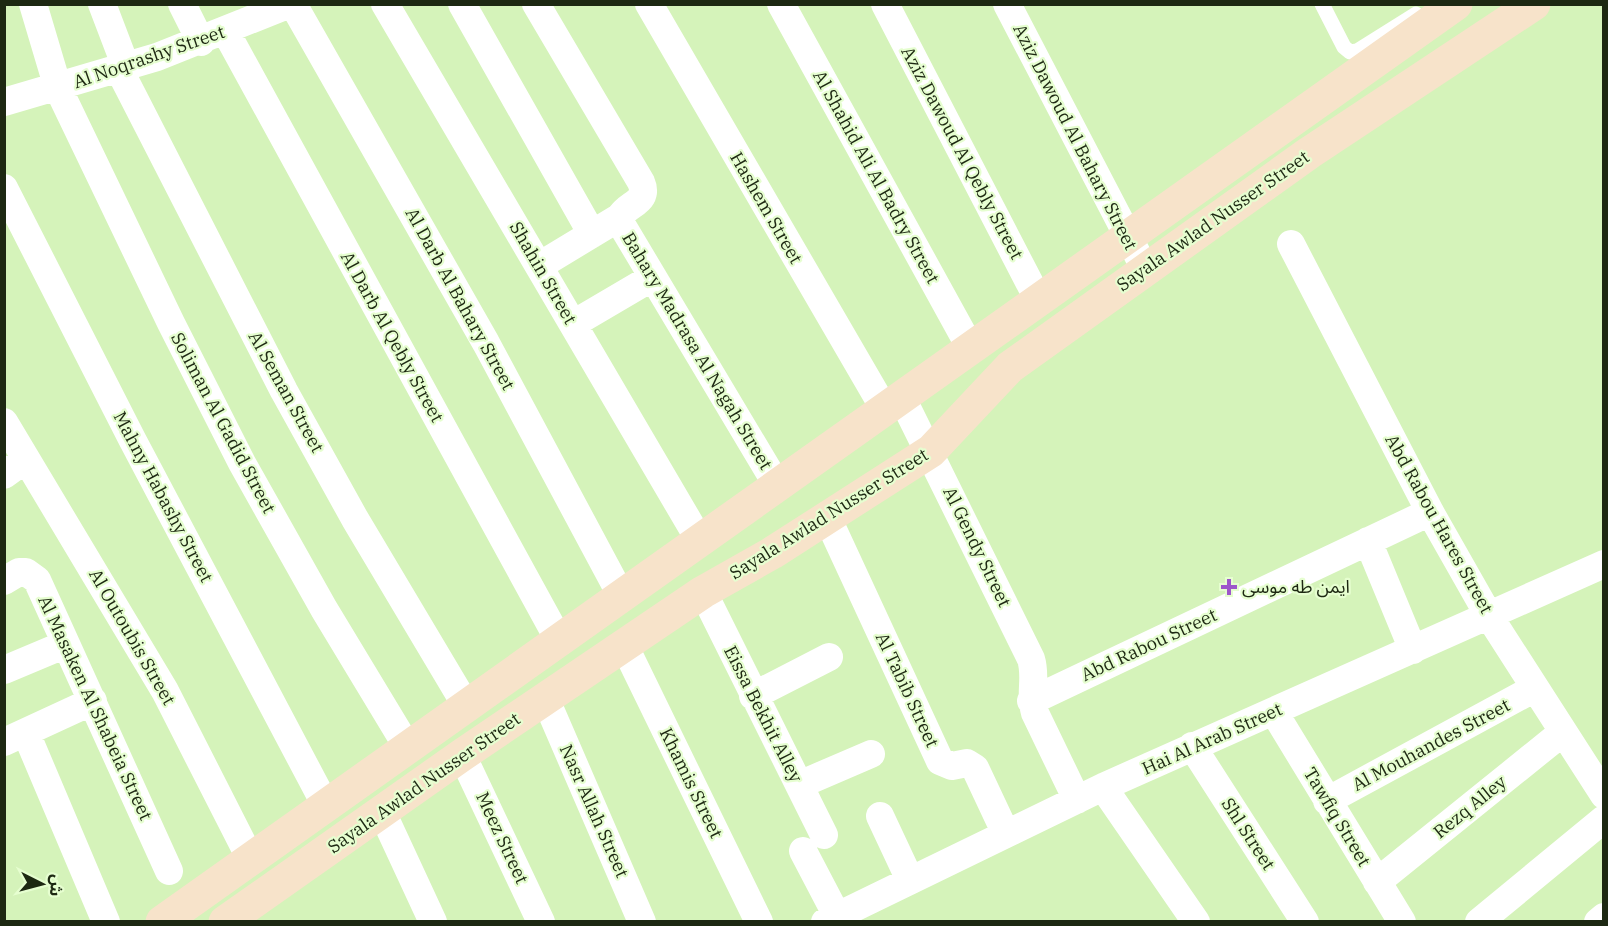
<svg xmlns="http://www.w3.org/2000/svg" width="1608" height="926" font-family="'IBM Plex Serif','Noto Sans Arabic',serif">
<rect width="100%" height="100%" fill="#d5f3ba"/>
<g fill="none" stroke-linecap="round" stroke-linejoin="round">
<path stroke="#fff" stroke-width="15" d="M1322,4L1344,47L1350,52L1357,51L1416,14"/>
<path stroke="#fff" stroke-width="28" d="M33,4L58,88L171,323L242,463L324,609L408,748
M102,4L126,67
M182,4L201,42
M293,4L486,343L622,597
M385,4L700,541
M462,4L592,234
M536,4L641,182C650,203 627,203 620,217L539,266
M649,4L885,410
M781,4L971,349
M885,4L1039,301
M1007,4L1145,269
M226,32L560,642
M119,69L284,391L355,519L467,707
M4,102L157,57L290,4
M4,188L132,439L325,804
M620,217V222L777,485
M1291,244L1430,512L1489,616L1604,795
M573,324L653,277
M902,398L1031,659C1037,678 1029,694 1035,713L1077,800
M4,422L165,691L250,858
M4,475L26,459
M827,517L940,761L952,766L967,763L975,768L1006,834
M1368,541L1413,650
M4,581L19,572H26L37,580L169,871
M703,592L824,835
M624,645L759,922
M4,670L66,644
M753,696L829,657
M546,700L642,922
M1031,701L1430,512
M1274,712L1402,922
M26,733L106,922
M4,742L93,701
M1192,746L1305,922
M462,755L541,922
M799,785L871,754
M1103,787L1196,922
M1327,801L1535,688
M382,812L433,922
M880,816L910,880
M803,851L837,916
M1377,882L1563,732
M825,922L1103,787L1604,564
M1479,922L1604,819
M1598,922L1604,917"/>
<path stroke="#f7e3ca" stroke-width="33" d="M162,922L1456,4
M225,922L462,755L703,592L772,553L931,451L1010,367L1309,153L1534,4"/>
</g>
<path fill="#9d56ca" stroke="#e6fed0" stroke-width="2" d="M1226 578h6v6h6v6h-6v6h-6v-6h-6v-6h6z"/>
<g text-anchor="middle" stroke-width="4.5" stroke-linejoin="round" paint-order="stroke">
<g font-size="18" fill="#1d2812" stroke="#e6fed0">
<text transform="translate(149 57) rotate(-19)" y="6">Al Noqrashy Street</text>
<text transform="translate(1075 137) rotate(63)" y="6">Aziz Dawoud Al Bahary Street</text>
<text transform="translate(962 153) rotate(62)" y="6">Aziz Dawoud Al Qebly Street</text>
<text transform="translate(876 177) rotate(61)" y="6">Al Shahid Ali Al Badry Street</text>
<text transform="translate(766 208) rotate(60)" y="6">Hashem Street</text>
<text transform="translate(1213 221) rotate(-35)" y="6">Sayala Awlad Nusser Street</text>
<text transform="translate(543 273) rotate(60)" y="6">Shahin Street</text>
<text transform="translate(460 299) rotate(61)" y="6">Al Darb Al Bahary Street</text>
<text transform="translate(392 337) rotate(61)" y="6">Al Darb Al Qebly Street</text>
<text transform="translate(697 351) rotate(59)" y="6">Bahary Madrasa Al Nagah Street</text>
<text transform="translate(286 392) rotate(61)" y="6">Al Seman Street</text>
<text transform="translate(223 423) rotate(62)" y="6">Soliman Al Gadid Street</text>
<text transform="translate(163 497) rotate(62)" y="6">Mahny Habashy Street</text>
<text transform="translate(829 514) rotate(-32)" y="6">Sayala Awlad Nusser Street</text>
<text transform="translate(1439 524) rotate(61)" y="6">Abd Rabou Hares Street</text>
<text transform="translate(977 547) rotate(64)" y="6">Al Gendy Street</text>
<text transform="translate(132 637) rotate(60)" y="6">Al Outoubis Street</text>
<text transform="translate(1149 645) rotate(-25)" y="6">Abd Rabou Street</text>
<text transform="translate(907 690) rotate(65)" y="6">Al Tabib Street</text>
<text transform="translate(95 708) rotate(65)" y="6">Al Masaken Al Shabeia Street</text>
<text transform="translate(763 714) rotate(63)" y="6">Eissa Bekhit Alley</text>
<text transform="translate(1212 739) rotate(-24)" y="6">Hai Al Arab Street</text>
<text transform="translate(1431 745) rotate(-28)" y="6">Al Mouhandes Street</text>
<text transform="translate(424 783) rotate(-35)" y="6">Sayala Awlad Nusser Street</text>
<text transform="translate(691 783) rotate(64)" y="6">Khamis Street</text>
<text transform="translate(1470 807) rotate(-39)" y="6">Rezq Alley</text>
<text transform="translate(594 811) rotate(66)" y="6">Nasr Allah Street</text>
<text transform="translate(1337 817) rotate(59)" y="6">Tawfiq Street</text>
<text transform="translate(1248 834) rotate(57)" y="6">Shl Street</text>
<text transform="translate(502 838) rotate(65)" y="6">Meez Street</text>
</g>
<g font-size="18" fill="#1d2812" stroke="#e6fed0" text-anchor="start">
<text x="1242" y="593">ايمن طه موسى</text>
</g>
</g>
<rect width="1608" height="926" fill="none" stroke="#1d2812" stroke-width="12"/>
<g transform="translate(42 884) rotate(96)" stroke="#e6fed0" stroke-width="4.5" paint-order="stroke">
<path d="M0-4.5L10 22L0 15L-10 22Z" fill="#1d2812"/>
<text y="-9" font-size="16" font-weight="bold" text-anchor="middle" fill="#1d2812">ش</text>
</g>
</svg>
